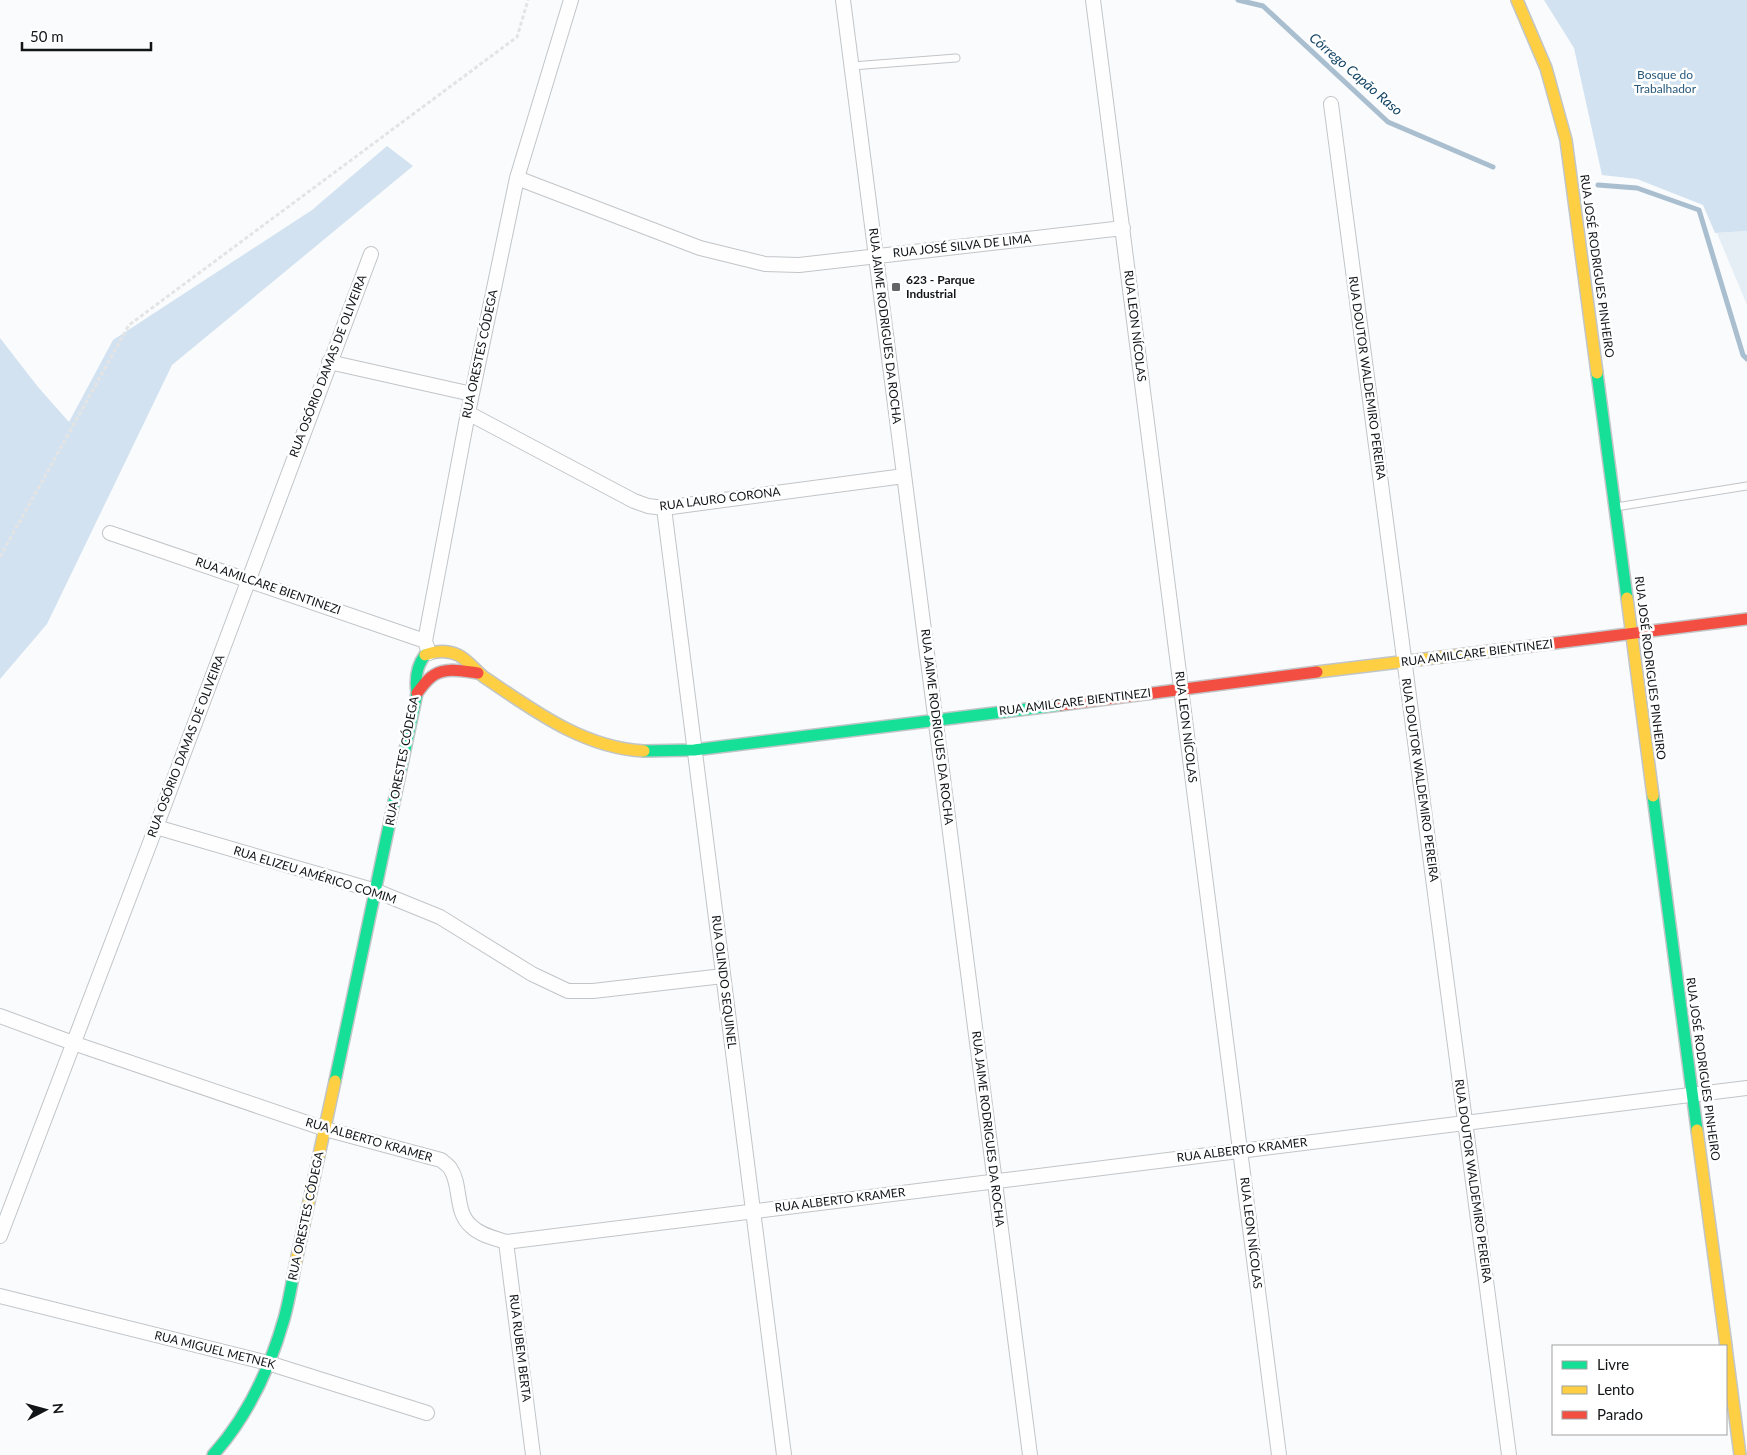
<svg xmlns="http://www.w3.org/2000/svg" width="1747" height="1455" font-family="Lato,sans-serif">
<rect width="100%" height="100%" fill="#f9fbfd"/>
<path fill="#e6eef5" d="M1747,231V305L1717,233Z"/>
<path fill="#d2e2f0" d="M1544,0H1747V231L1715,233L1703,205L1637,179L1602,175L1574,48Z
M387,146L413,166L172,365L47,624L0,679V338L38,387L69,422L113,340L312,210Z"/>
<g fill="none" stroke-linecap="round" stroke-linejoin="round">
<path stroke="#a9becf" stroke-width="5" d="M1238,0L1263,6L1388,122L1493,167
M1598,185L1637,188L1699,210L1743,355L1747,359"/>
<defs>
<path id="lane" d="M852,66L956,58
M1616,507L1747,486"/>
<path id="street" d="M843,0L1030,1455
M1093,0L1279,1455
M1331,104L1509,1455
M517,178L700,248L765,264L799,265L1123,228
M329,362L472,394
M468,413L634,501L648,506L664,508L904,476
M664,508L784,1455
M110,533L425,641
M429,653L425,641L468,413L517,178L571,0
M156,827L376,891L440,917L532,974L568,991H593L723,976
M0,1016L73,1043L325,1129L441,1160C443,1162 448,1165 450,1168C462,1185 454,1211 471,1226C480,1235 494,1238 506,1242L1747,1088
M0,1236L156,827L371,254
M506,1242L533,1455
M0,1296L268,1363L427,1413"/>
<path id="fast" d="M1597,373L1627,598
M644,751L694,750L1060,705
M1653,796L1697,1130
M335,1081L417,693C415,679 416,667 425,655
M213,1455C247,1417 270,1368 284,1319C289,1301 292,1283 295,1266"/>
<path id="slow" d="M1517,0L1546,68L1566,140L1597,373
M1627,598L1653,796
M425,655C435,651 447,650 458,655C468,660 475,670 484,677C533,710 583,748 644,751
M1317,672L1516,648
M1697,1130L1726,1346
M295,1266L335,1081
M1726,1347L1740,1455"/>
<path id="jam" d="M1516,648L1747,619
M417,693C422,687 427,679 434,675C446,667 464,671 478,673
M1060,705L1317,672"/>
</defs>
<use href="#lane" stroke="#c2c5c7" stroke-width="9"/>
<use href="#street" stroke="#c2c5c7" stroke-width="16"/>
<use href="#fast" stroke="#c2c5c7" stroke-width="14"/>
<use href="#slow" stroke="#c2c5c7" stroke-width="14"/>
<use href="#jam" stroke="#c2c5c7" stroke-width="14"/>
<path stroke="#e4e4e4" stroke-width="3" stroke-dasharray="4 2.5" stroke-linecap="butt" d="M0,557L129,325L517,37L528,0"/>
<use href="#lane" stroke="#fefeff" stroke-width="7"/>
<use href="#street" stroke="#fefeff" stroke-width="14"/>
<use href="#fast" stroke="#16e098" stroke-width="11"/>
<use href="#slow" stroke="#ffcf43" stroke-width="11"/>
<use href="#jam" stroke="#f24e42" stroke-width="11"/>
</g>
<rect fill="#636668" stroke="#fff" stroke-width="2" x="891" y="282" width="10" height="10" rx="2.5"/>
<g text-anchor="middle" stroke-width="5" stroke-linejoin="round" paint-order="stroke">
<g font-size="12" fill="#29597b" stroke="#fff">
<text x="1665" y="79">Bosque do<tspan x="1665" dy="14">Trabalhador</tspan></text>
</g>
<g font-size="12" fill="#121517" stroke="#fff">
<text transform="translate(962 246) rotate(-6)" y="4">RUA JOSÉ SILVA DE LIMA</text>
<text transform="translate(1597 266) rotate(82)" y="4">RUA JOSÉ RODRIGUES PINHEIRO</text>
<text transform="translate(885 326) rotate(83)" y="4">RUA JAIME RODRIGUES DA ROCHA</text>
<text transform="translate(1135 326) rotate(83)" y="4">RUA LEON NÍCOLAS</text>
<text transform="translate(480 354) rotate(-78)" y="4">RUA ORESTES CÓDEGA</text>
<text transform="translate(328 366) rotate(-69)" y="4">RUA OSÓRIO DAMAS DE OLIVEIRA</text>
<text transform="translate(1367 378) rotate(82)" y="4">RUA DOUTOR WALDEMIRO PEREIRA</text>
<text transform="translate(720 499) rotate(-7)" y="4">RUA LAURO CORONA</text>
<text transform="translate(268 586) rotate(19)" y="4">RUA AMILCARE BIENTINEZI</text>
<text transform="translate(1477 653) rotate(-7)" y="4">RUA AMILCARE BIENTINEZI</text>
<text transform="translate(1650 668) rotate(83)" y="4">RUA JOSÉ RODRIGUES PINHEIRO</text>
<text transform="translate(1075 702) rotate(-7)" y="4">RUA AMILCARE BIENTINEZI</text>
<text transform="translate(937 727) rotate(83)" y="4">RUA JAIME RODRIGUES DA ROCHA</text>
<text transform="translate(1186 727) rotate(83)" y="4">RUA LEON NÍCOLAS</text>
<text transform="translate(186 746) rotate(-69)" y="4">RUA OSÓRIO DAMAS DE OLIVEIRA</text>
<text transform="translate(402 761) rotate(-79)" y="4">RUA ORESTES CÓDEGA</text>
<text transform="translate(1420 780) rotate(82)" y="4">RUA DOUTOR WALDEMIRO PEREIRA</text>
<text transform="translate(315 875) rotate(17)" y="4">RUA ELIZEU AMÉRICO COMIM</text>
<text transform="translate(724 982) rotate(83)" y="4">RUA OLINDO SEQUINEL</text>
<text transform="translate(1703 1069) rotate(82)" y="4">RUA JOSÉ RODRIGUES PINHEIRO</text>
<text transform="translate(988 1129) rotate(83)" y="4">RUA JAIME RODRIGUES DA ROCHA</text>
<text transform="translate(369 1140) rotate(16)" y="4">RUA ALBERTO KRAMER</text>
<text transform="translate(1242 1150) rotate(-7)" y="4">RUA ALBERTO KRAMER</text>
<text transform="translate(1473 1181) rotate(82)" y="4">RUA DOUTOR WALDEMIRO PEREIRA</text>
<text transform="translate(840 1200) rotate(-7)" y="4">RUA ALBERTO KRAMER</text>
<text transform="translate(306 1216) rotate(-78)" y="4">RUA ORESTES CÓDEGA</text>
<text transform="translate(1251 1233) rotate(83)" y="4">RUA LEON NÍCOLAS</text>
<text transform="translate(520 1348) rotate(83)" y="4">RUA RUBEM BERTA</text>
<text transform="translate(215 1350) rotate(14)" y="4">RUA MIGUEL METNEK</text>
</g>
<g font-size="12" font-weight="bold" fill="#121517" stroke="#fff" text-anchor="start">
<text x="906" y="284">623 - Parque<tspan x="906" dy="14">Industrial</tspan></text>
</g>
<g font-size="14" font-style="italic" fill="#114364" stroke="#fff">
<text transform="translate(1356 74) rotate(41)" y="5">Córrego Capão Raso</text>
</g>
</g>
<rect x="1552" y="1345" width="175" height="90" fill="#ffffff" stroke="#a0a1a2"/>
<rect x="1562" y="1361" width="25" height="8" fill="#16e098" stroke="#a0a1a2"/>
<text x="1597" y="1370" font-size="15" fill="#121517">Livre</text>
<rect x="1562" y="1386" width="25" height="8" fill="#ffcf43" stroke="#a0a1a2"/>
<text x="1597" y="1395" font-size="15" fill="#121517">Lento</text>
<rect x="1562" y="1411" width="25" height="8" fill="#f24e42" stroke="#a0a1a2"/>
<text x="1597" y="1420" font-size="15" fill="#121517">Parado</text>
<g transform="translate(45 1410) rotate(84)" stroke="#ffffff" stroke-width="4" paint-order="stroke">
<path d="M0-4L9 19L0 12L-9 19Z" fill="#121517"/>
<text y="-8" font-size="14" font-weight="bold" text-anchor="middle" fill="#121517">N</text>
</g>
<path d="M22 42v8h129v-8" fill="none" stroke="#121517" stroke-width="2.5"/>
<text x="30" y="42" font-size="15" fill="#121517" stroke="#ffffff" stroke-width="4" paint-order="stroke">50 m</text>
</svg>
